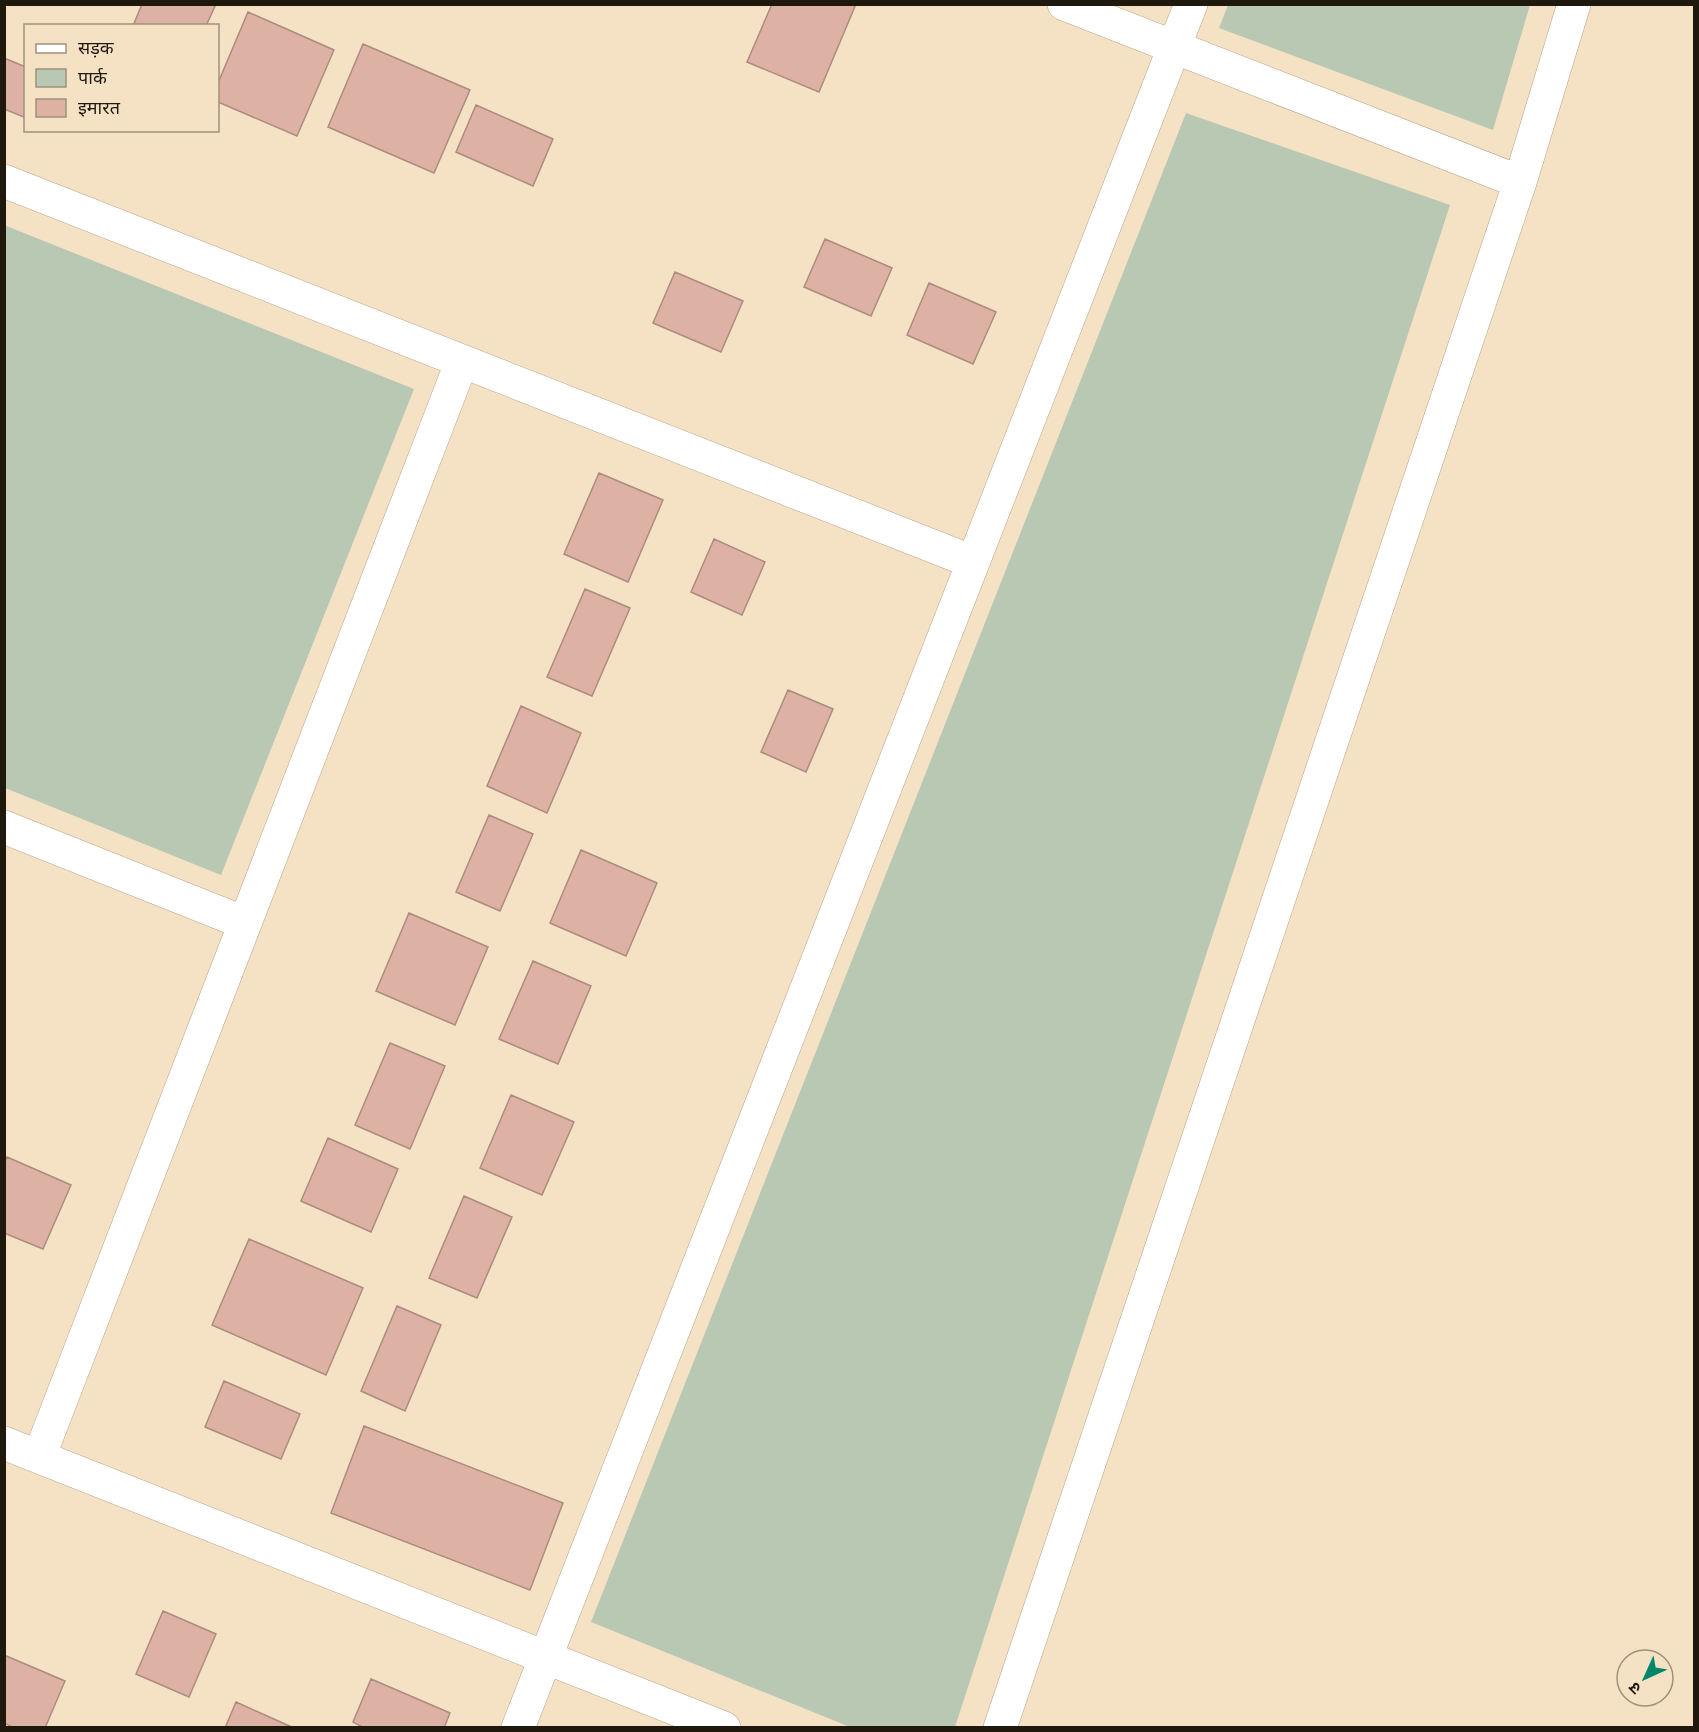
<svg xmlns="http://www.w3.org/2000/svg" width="1699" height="1732" font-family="'Source Sans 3','Noto Sans Devanagari',sans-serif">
<rect width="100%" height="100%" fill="#f5e2c5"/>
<path fill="#b8c8b2" d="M1228,5V4L1530,5L1493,130L1219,28Z
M1186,113L1450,205L955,1727H850L591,1622Z
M4,225L414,389L221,875L5,788Z"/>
<path fill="#ddb2a4" stroke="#ac8b80" stroke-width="1.5" d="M142,4H216L206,26H133Z
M772,4H856L819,92L747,62Z
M248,12L334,50L297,136L218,102V83Z
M363,44L470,90L434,173L328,127Z
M4,58L26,67V118L4,109Z
M476,105L553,139L533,186L456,152Z
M825,239L892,268L871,316L804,287Z
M675,272L743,301L721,352L653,323Z
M929,283L996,312L973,364L907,335Z
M599,473L663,500L628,582L564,554Z
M714,539L765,562L742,615L691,592Z
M585,589L630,608L592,696L547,677Z
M788,690L833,709L806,772L761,752Z
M521,706L581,733L547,813L487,786Z
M489,815L533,834L500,911L456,892Z
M581,850L657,883L626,956L550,923Z
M409,913L488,947L455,1025L376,991Z
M533,961L591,986L558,1064L499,1039Z
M390,1043L445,1066L410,1149L355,1125Z
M511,1095L574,1122L542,1195L480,1168Z
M328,1138L398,1169L371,1232L301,1201Z
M7,1157L71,1185L43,1249L4,1233V1164Z
M464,1196L512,1217L477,1298L429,1278Z
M249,1239L363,1288L326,1375L212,1325Z
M397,1306L441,1325L405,1411L361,1391Z
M224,1381L300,1414L281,1459L205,1427Z
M364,1426L563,1503L530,1590L331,1513Z
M163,1611L216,1634L189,1697L136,1674Z
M4,1655L65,1681L45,1728H14L4,1723Z
M371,1679L450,1713L444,1728H364L353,1722Z
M236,1702L294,1728H225Z"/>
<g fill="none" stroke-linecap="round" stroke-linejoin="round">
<defs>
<path id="minor" d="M1064,4L1520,182
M4,181L973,562
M4,827L245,923
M4,1443L724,1728
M39,1457L462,361
M518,1728L1191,4
M1000,1728L1520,182L1574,4"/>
</defs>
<use href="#minor" stroke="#b6a488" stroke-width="34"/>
<use href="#minor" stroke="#fff" stroke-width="33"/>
</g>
<rect width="1699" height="1732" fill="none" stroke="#1e180d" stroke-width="12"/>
<rect x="24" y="24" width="195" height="108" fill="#f5e2c5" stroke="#9f917b" stroke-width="1.5"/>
<rect x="36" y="44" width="30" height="9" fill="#ffffff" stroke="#9f917b" stroke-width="1.5"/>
<text x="78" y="54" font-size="18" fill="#1e180d">सड़क</text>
<rect x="36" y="69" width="30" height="18" fill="#b8c8b2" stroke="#9f917b" stroke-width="1.5"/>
<text x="78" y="84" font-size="18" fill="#1e180d">पार्क</text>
<rect x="36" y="99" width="30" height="18" fill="#ddb2a4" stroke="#9f917b" stroke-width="1.5"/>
<text x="78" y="114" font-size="18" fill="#1e180d">इमारत</text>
<g transform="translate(1645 1678) rotate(225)"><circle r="28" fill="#f5e2c5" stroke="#9f917b" stroke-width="1.5"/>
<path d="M0-4.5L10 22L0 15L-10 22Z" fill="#00866a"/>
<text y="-9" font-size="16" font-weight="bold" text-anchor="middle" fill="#1e180d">उ</text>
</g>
</svg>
